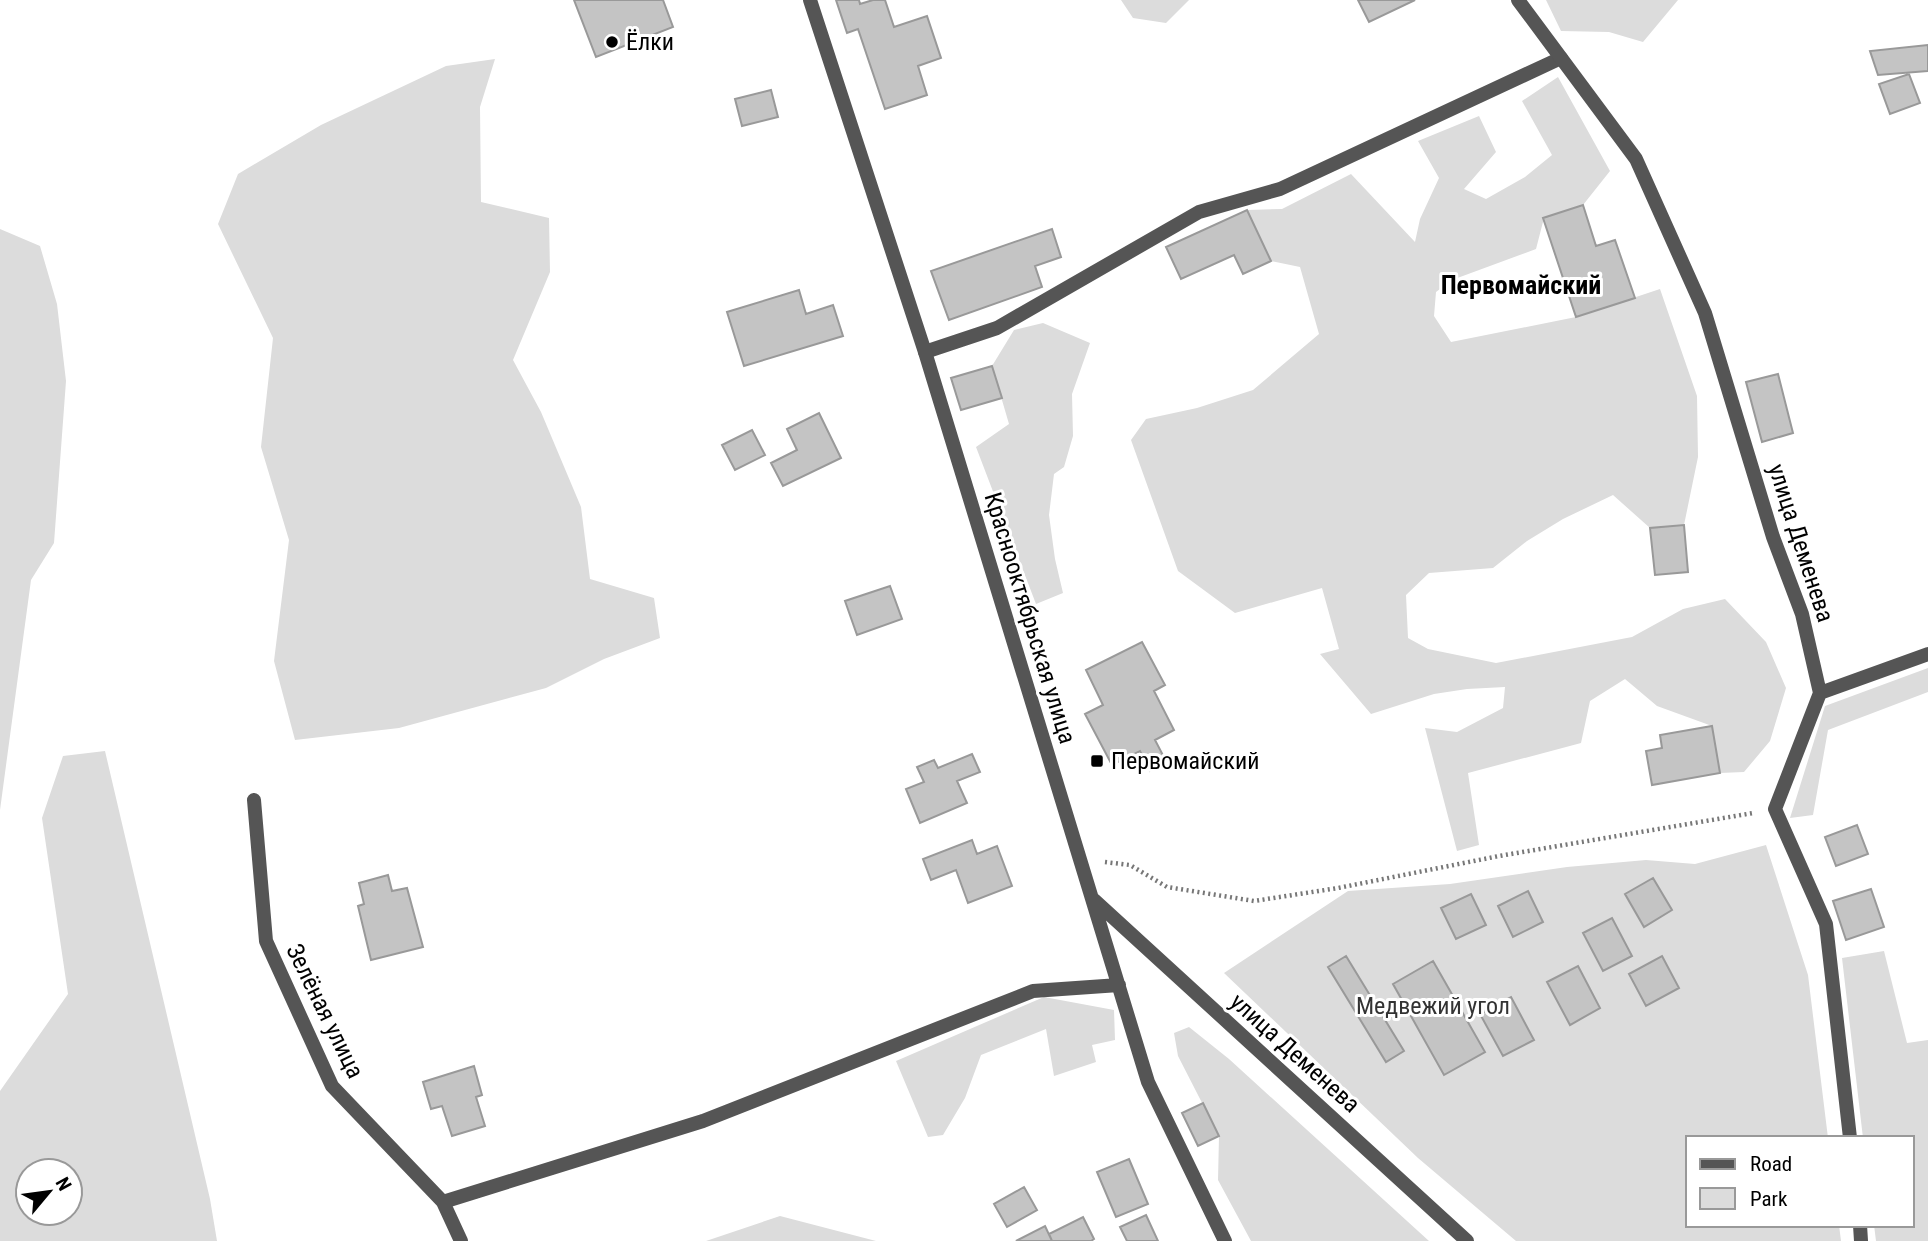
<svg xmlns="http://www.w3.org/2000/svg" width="1928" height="1241" font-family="'Roboto Condensed',sans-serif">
<rect width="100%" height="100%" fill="#fff"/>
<path fill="#dcdcdc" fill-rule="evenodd" d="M1121,0H1189L1166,23L1133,18Z
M1546,0H1678L1643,42L1609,32L1561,31Z
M495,59L480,107L481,202L549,218L550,272L513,360L541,412L581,507L590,579L654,598L660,638L604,659L546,688L399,728L295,740L274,661L289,540L261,447L273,338L218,224L238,174L321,125L446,66Z
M1558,77L1610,171L1583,205L1544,218L1536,249L1452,280L1436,292L1434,316L1451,342L1576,317L1660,289L1697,396L1698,457L1684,525L1650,528L1613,495L1563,519L1527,541L1493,568L1429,573L1406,595L1408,638L1428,649L1496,663L1632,637L1683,609L1725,599L1766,642L1786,688L1770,741L1744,772L1720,773L1712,726L1657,706L1625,679L1590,701L1581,743L1468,773L1479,845L1457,851L1425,728L1457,732L1503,708L1505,687L1467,689L1434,694L1371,714L1320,654L1339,649L1322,588L1235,613L1178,571L1131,440L1146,419L1197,408L1253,390L1319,334L1300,267L1271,261L1247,210L1282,209L1351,174L1415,242L1420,219L1439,178L1418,141L1479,116L1496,152L1464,189L1486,199L1525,177L1552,155L1522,101Z
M0,229L40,246L57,304L66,381L54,543L31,580L0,810Z
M1043,323L1090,343L1072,394L1073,436L1064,467L1054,474L1049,515L1055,559L1063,593L1036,604L976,447L1009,424L992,366L1014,330Z
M1928,668V692L1828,730L1813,815L1790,818L1825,706Z
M105,751L210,1199L217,1241H0V1091L68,994L42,818L63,756ZM28,1171H70V1213H28Z
M1766,845L1808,975L1828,1138H1688V1225H1839L1841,1241H1516L1418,1158L1224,973L1348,891L1450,884L1567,867L1646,860L1695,864Z
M1884,951L1907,1043L1928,1040V1241H1876L1874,1225H1912V1138H1863L1842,958Z
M1044,997L1114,1010L1115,1040L1092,1045L1096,1062L1054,1076L1046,1029L981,1055L965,1098L943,1135L928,1137L896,1061Z
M1189,1027L1229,1059L1429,1241H1251L1218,1180L1219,1136L1178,1056L1174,1033Z
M780,1216L876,1241H706Z"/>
<path fill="#c4c4c4" stroke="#999" stroke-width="2" d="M574,0H663L673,27L596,57Z
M836,0H859L860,4L873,0H885L894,27L927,16L941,58L918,66L927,95L885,109L858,29L847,33Z
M1358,0H1415L1369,22Z
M1928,45V71L1878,75L1870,51Z
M1909,74L1920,103L1890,114L1879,84Z
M771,90L778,117L742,126L735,99Z
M1583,205L1596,246L1615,240L1635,298L1576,317L1543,218Z
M1247,210L1271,261L1243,274L1234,255L1181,279L1166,247Z
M1052,229L1061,257L1035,266L1042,287L949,320L931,271Z
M799,290L806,314L833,305L843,336L744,366L727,312Z
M992,366L1002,398L961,410L951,378Z
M1778,374L1793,433L1762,442L1746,382Z
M819,413L841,458L783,486L771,463L797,450L787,429Z
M752,430L765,455L735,470L722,445Z
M1684,525L1688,572L1655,575L1650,528Z
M890,586L902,619L857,635L845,601Z
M1142,642L1165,685L1154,691L1174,730L1155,740L1167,763L1150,771L1140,751L1112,765L1085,714L1103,705L1086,670Z
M1712,726L1720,773L1652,785L1646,751L1662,748L1660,735Z
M972,754L980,772L957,781L967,803L920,823L906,789L924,782L917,767L934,760L938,768Z
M1857,825L1868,854L1836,866L1825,837Z
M972,840L977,854L997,846L1012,886L968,903L956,870L931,880L923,859Z
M388,875L392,891L407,888L423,947L371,960L358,906L364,904L359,883Z
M1653,878L1672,910L1644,927L1625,894Z
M1871,889L1884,927L1846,940L1833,901Z
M1528,891L1543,922L1513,937L1498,906Z
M1471,894L1486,925L1456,939L1441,908Z
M1612,918L1632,956L1603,971L1583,933Z
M1346,956L1404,1051L1386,1062L1328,967Z
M1662,956L1679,988L1646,1006L1629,974Z
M1433,961L1485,1052L1444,1075L1393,984Z
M1578,966L1600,1008L1570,1025L1547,982Z
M1511,997L1534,1040L1503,1056L1480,1014Z
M474,1066L482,1095L476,1097L485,1126L452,1136L442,1106L431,1109L423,1082Z
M1203,1103L1219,1136L1198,1146L1182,1113Z
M1129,1159L1148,1204L1116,1217L1097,1172Z
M1024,1187L1037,1210L1007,1227L994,1204Z
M1146,1215L1158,1241H1127L1120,1227Z
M1083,1217L1094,1239L1091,1241H1052L1049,1234Z
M1045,1226L1052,1241H1016Z"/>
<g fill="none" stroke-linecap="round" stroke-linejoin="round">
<path stroke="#777" stroke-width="4.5" stroke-dasharray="2 3.5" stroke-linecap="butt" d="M1105,862L1130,865L1167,887L1254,901L1338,888L1499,856L1753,813"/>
<path stroke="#555" stroke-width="14" d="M925,352L997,328L1199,212L1280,189L1561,58"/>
<path stroke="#555" stroke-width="14" d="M810,0L925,352L1148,1082L1225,1241
M1518,0L1636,159L1705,313L1773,537L1802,614L1820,693L1775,809L1826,924L1850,1138
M1820,693L1928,654
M254,800L266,941L332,1086L443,1202L461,1241
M1094,900L1467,1241
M443,1202L703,1121L1033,991L1119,985
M1860,1225L1861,1241"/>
</g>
<g fill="#000" stroke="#fff" stroke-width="2.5">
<circle cx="612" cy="42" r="7"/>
<rect x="1090" y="754" width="14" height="14" rx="3.5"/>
</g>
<g text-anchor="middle" stroke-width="6" stroke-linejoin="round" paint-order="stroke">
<g font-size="24" fill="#000" stroke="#fff" text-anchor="start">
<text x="626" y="50">Ёлки</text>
<text x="1111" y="769">Первомайский</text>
</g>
<g font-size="24" fill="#000" stroke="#fff">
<text transform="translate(1801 543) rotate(72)" y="8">улица Деменева</text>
<text transform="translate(1030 618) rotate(73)" y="8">Краснооктябрьская улица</text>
<text transform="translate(325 1011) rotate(64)" y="8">Зелёная улица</text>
<text transform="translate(1295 1053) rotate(42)" y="8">улица Деменева</text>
</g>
<g font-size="24" fill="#333" stroke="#fff">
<text x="1433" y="1014">Медвежий угол</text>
</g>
<g font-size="26" font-weight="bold" fill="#000" stroke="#fff">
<text x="1521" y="294">Первомайский</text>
</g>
</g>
<rect x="1686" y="1136" width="228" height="91" fill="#ffffff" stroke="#999999" stroke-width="2"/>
<rect x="1700" y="1159" width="35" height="10" fill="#555555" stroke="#999999" stroke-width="2"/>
<text x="1750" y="1171" font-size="21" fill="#000000">Road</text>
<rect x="1700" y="1188" width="35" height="21" fill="#dcdcdc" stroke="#999999" stroke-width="2"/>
<text x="1750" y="1206" font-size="21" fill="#000000">Park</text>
<g transform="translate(49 1192) rotate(61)"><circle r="33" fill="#ffffff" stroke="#999999" stroke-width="2"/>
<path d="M0-5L12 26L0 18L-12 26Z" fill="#000000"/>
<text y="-10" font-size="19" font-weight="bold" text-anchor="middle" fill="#000000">N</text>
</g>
</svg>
